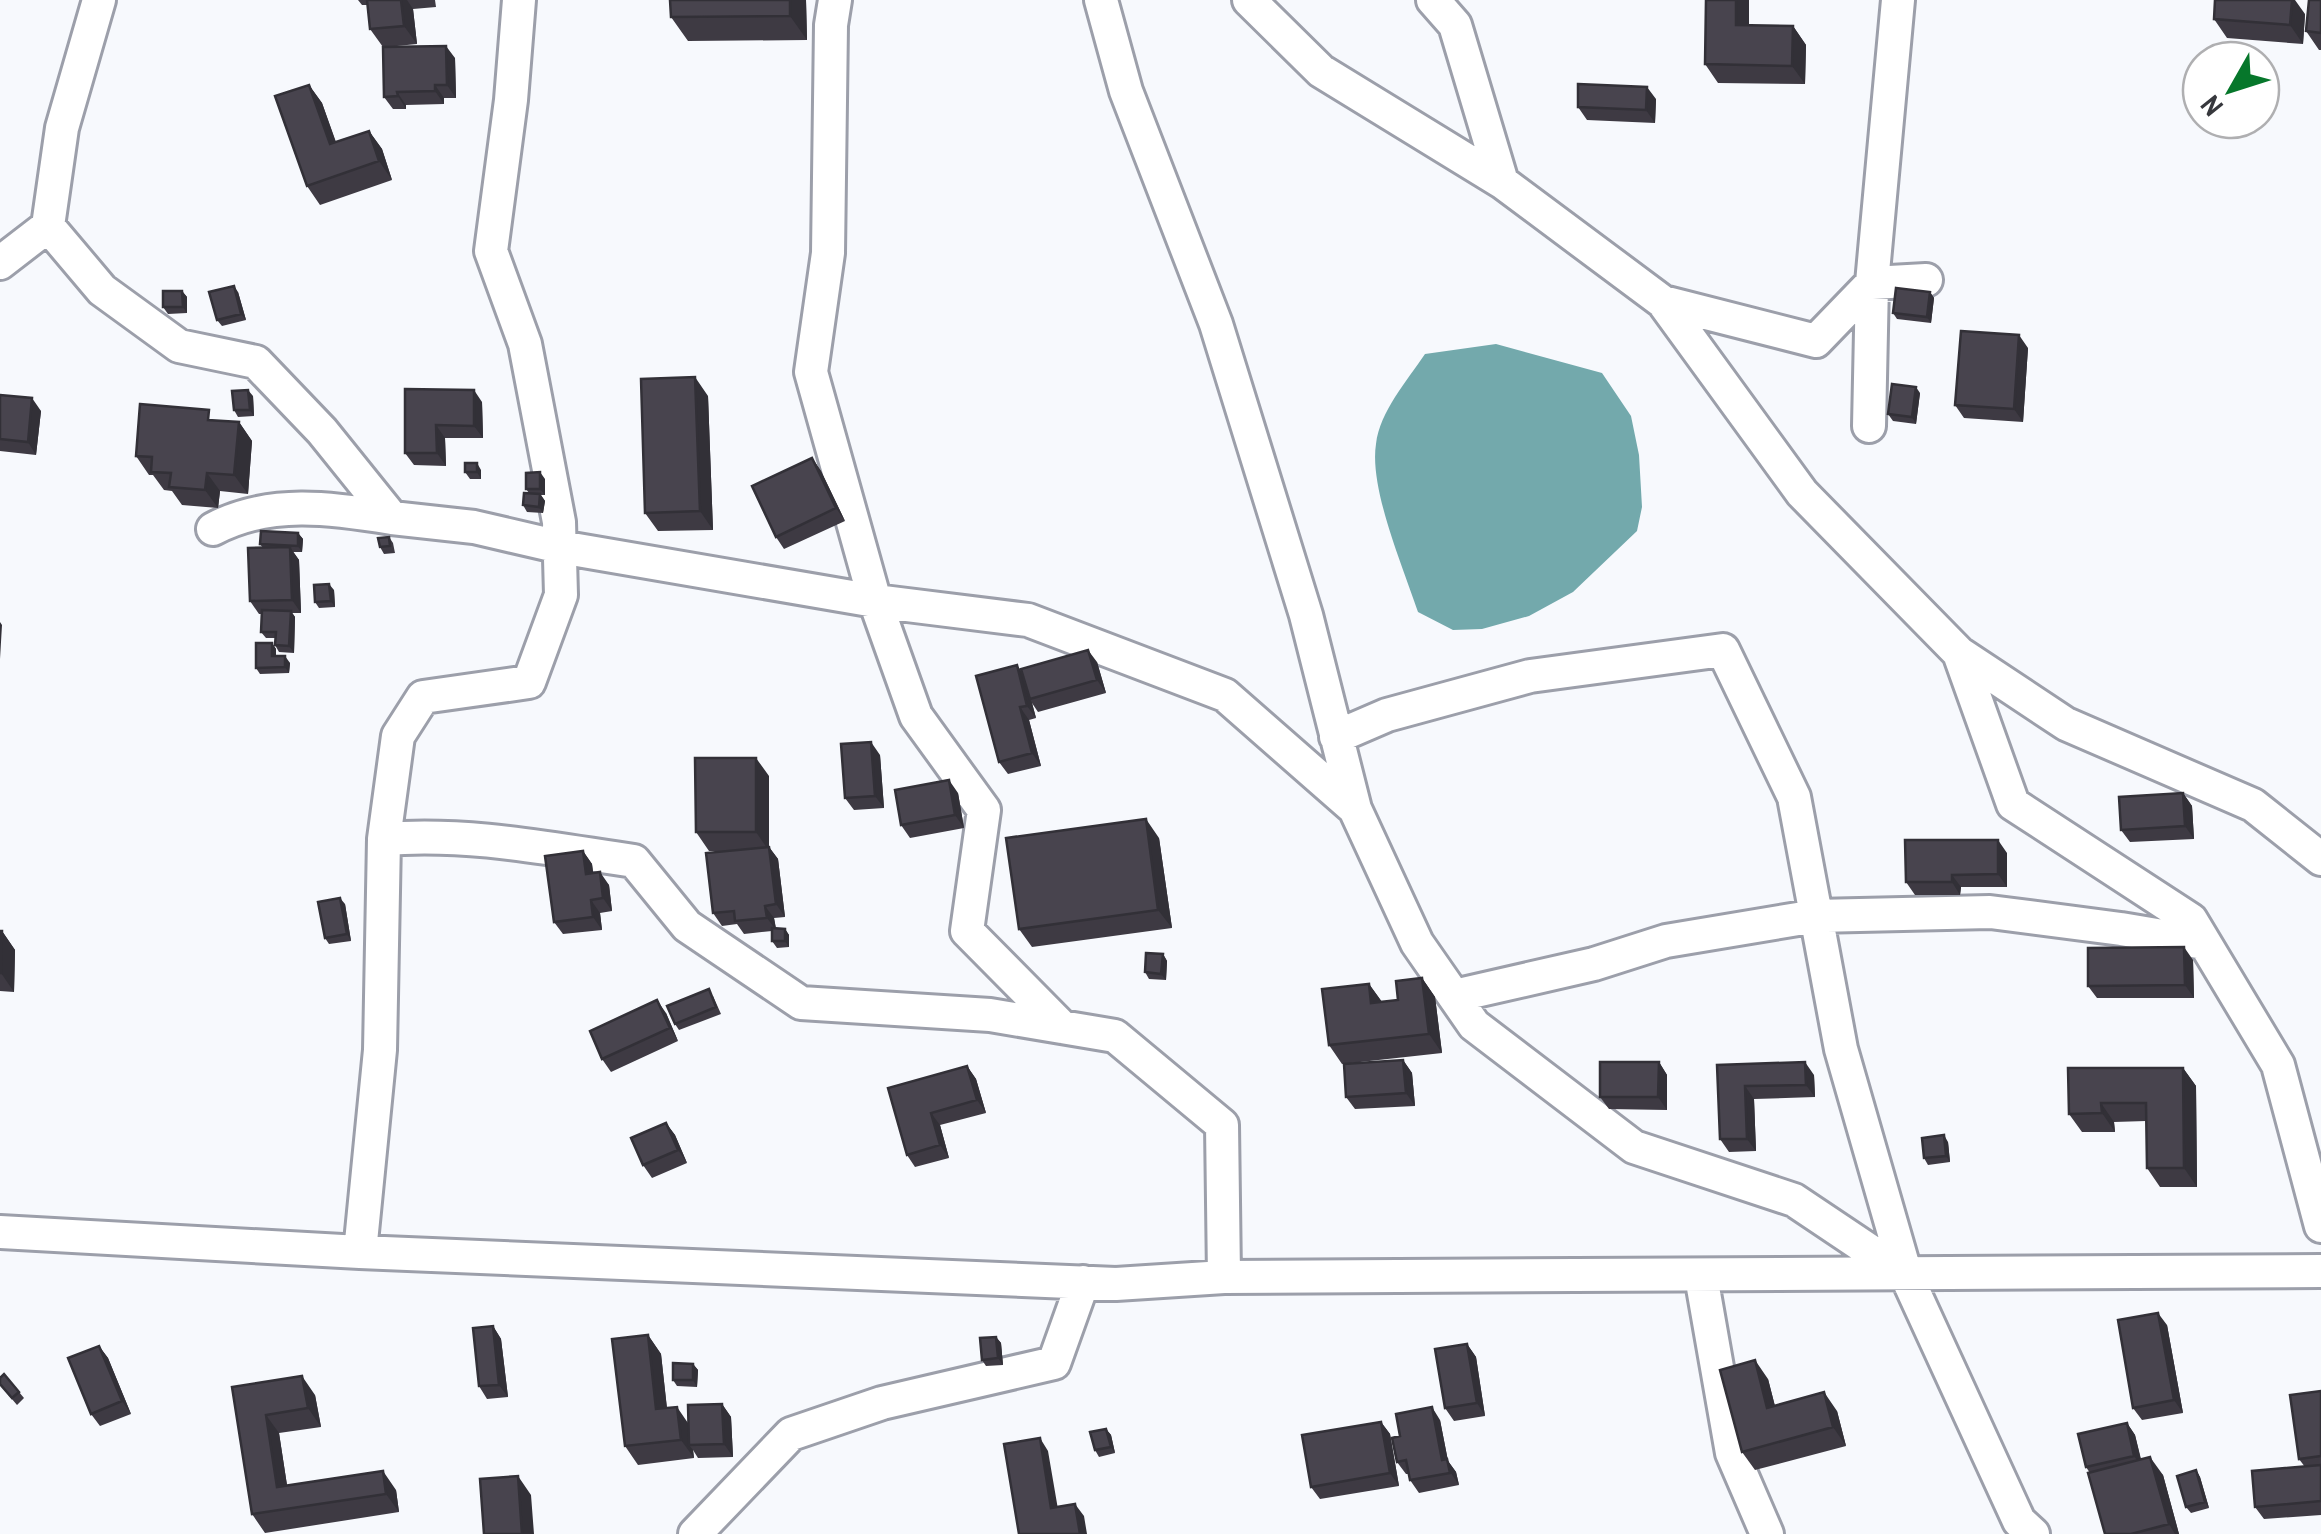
<svg xmlns="http://www.w3.org/2000/svg" width="2321" height="1534" font-family="'Archivo Narrow',sans-serif">
<rect width="100%" height="100%" fill="#f7f9fd"/>
<path fill="#73a9ac" d="M1496,344L1602,373L1631,416L1639,455L1642,507L1637,531L1573,592L1529,616L1482,629L1453,630L1418,612C1403,567 1369,488 1376,444C1380,411 1407,381 1425,354Z"/>
<g fill="none" stroke-linecap="round" stroke-linejoin="round">
<defs>
<path id="minor" d="M835,0L831,25L828,253L811,372L875,601L1028,620L1225,695L1355,809L1417,943L1474,1025L1634,1147L1794,1200L1906,1275
M1101,0L1126,91L1216,324L1306,615L1355,809
M1249,0L1321,71L1502,182L1663,302L1816,341L1872,283L1926,280
M1433,0L1455,25L1502,182
M48,226L102,290L179,346L256,362L322,431L392,518L474,527L560,547L875,601L916,716L984,810L967,931L1062,1027
M0,263L48,226L62,128L99,0
M1663,302L1802,493L1959,653L2013,804L2191,920L2278,1065L2321,1226
M1869,426L1872,283L1898,0
M213,529C269,499 332,508 392,518
M1959,653L2066,724L2253,805L2321,859
M1336,737L1387,715L1530,676L1723,650L1794,797L1841,1049L1906,1275L2019,1521L2033,1534
M384,839C468,832 551,849 634,861L687,926L801,1003L990,1015L1115,1036L1222,1125L1224,1277
M1454,996L1594,964L1666,941L1816,916L1990,912L2121,929L2204,943
M0,1232L360,1252L1116,1284L1224,1277L2321,1271
M360,1252L380,1050L384,839L398,736L423,697L529,682L561,595L559,522L525,344L491,251L511,100L519,0
M1701,1276L1732,1453L1767,1534
M695,1534L791,1434L882,1403L1054,1363L1083,1282"/>
</defs>
<use href="#minor" stroke="#9c9faa" stroke-width="38"/>
<use href="#minor" stroke="#fff" stroke-width="32"/>
</g>
<path fill="#3e3a43" d="M358,0H435L436,7L413,9L417,44L387,47L455,58L456,98H444V104L406,105V109H393L384,97L383,47L370,29L367,5H362Z
M806,0L807,40L688,41L671,17Z
M1706,0H1749V25L1793,26L1806,45L1805,84L1718,83L1705,64Z
M2321,0V50H2319L2306,31Z
M2305,14L2303,44L2227,38L2214,19Z
M309,85L322,103L336,142L369,131L382,149L392,180L320,205L307,186Z
M1656,99L1655,123L1587,120L1578,107Z
M182,291L187,297V313L168,314L163,307Z
M238,292L246,320L222,326L217,320Z
M1930,292L1934,298L1931,323L1897,319L1893,313Z
M2028,348L2023,422L1964,418L1955,405Z
M405,389L482,402L483,438H445L446,466L414,465L405,453Z
M1920,393L1916,424L1893,421L1888,414Z
M0,395L41,411L36,455L0,451Z
M253,396L254,416L238,417L234,410Z
M708,396L713,530L658,531L645,513Z
M216,420L239,422L252,441L248,494L220,491L218,508L182,505L172,491L164,490L153,475H149L136,456Z
M812,458L821,471L845,521L784,549L776,537Z
M481,470V479H470L465,472Z
M545,479V495H541L545,501L543,513L527,512L523,505L529,493L526,489Z
M298,533L303,539L302,552H293L299,560L301,613H292L295,617L294,653L279,652L275,645V638H266L261,632L262,614H259L250,601L263,548L260,544Z
M389,537L393,543L395,553L384,554L380,547Z
M334,590L335,607L319,608L315,602Z
M272,643L276,649V656L290,663L289,673L260,674L256,668Z
M1097,662L1106,693L1038,712L1032,703L1036,718L1029,720L1041,766L1008,774L999,762L1017,665L1021,672Z
M880,755L884,808L854,810L845,798Z
M769,776V847L778,859L785,917L774,918L776,928L785,929L789,935V947L777,948L772,941V931L744,934L737,924L722,926L713,913L728,851H709L696,832Z
M958,793L964,828L910,838L901,825Z
M2183,793L2192,806L2194,839L2130,842L2121,830Z
M1159,838L1172,928L1032,947L1019,929Z
M583,851L592,864L593,873L609,885L612,911L600,913L602,930L563,934L554,922Z
M2007,853V887H1961L1960,895H1915L1906,882Z
M345,904L351,941L329,944L325,938Z
M0,931H2L15,950L14,992L0,991Z
M1163,954L1167,961L1166,980L1149,979L1145,972Z
M2193,960L2194,998H2097L2088,986Z
M1422,978L1435,997L1442,1053L1342,1064L1329,1045L1369,984L1382,1002L1398,1000Z
M713,996L721,1014L679,1030L675,1024Z
M666,1013L678,1041L611,1072L602,1059Z
M1403,1060L1412,1073L1415,1106L1355,1109L1346,1097Z
M1659,1062L1667,1075V1110L1609,1109L1600,1097Z
M1717,1065L1814,1075L1815,1097L1754,1099L1756,1151L1729,1152L1720,1139Z
M967,1066L976,1079L986,1113L940,1125L949,1158L915,1167L907,1155L888,1088Z
M2183,1068L2196,1086L2197,1187H2160L2147,1168L2146,1121L2114,1122L2115,1132H2082L2069,1114Z
M666,1123L675,1135L687,1163L652,1178L643,1165Z
M1948,1142L1950,1162L1928,1165L1924,1158Z
M2167,1325L2183,1413L2142,1420L2133,1408Z
M493,1326L501,1339L508,1397L487,1399L479,1386Z
M648,1335L661,1354L667,1408L688,1423L722,1404L731,1417L733,1457L698,1458L693,1450L694,1458L638,1465L625,1446Z
M996,1337L1001,1343L1003,1365L986,1366L982,1360Z
M1467,1344L1476,1357L1485,1416L1454,1421L1445,1408Z
M99,1346L108,1358L131,1414L100,1426L91,1414Z
M693,1364L698,1370L697,1387L677,1386L673,1380Z
M4,1374L24,1398L17,1405L0,1385Z
M1768,1379L1775,1406L1837,1411L1846,1446L1755,1470L1742,1452Z
M232,1387L315,1395L321,1427L279,1433L287,1485L396,1490L399,1512L265,1533L252,1514Z
M2321,1391V1515L2264,1519L2255,1507L2305,1467L2299,1459Z
M1440,1420L1448,1461L1456,1472L1459,1485L1419,1493L1410,1480L1409,1474H1406L1397,1462L1400,1436Z
M1381,1422L1390,1434L1399,1486L1320,1499L1311,1487Z
M2127,1423L2135,1435L2141,1459L2163,1475L2179,1534H2105L2090,1473L2086,1467Z
M1106,1429L1111,1435L1115,1453L1099,1457L1095,1450Z
M2196,1470L2200,1477L2209,1508L2191,1513L2186,1507Z"/>
<path fill="#323037" d="M401,0H407L413,9L417,44L404,26Z
M790,0H806L807,40L790,16Z
M1736,0H1749V44L1736,25Z
M2292,0H2295L2305,14L2303,44L2290,25Z
M1793,26L1806,45L1805,84L1792,66Z
M446,46L455,58L456,98L447,85Z
M309,85L322,103L343,163L330,144Z
M435,85L444,98V104L435,91Z
M1647,87L1656,99L1655,123L1646,110Z
M397,92L406,105V109L398,96Z
M369,131L382,149L392,180L379,161Z
M234,286L238,292L246,320L241,314Z
M182,291L187,297V313L183,307Z
M1930,292L1934,298L1931,323L1927,317Z
M2019,335L2028,348L2023,422L2014,409Z
M695,377L708,396L713,530L700,511Z
M1916,387L1920,393L1916,424L1912,417Z
M248,390L253,396L254,416L250,410Z
M474,390L482,402L483,438L474,426Z
M32,398L41,411L36,455L28,442Z
M239,422L252,441L248,494L234,475Z
M436,425L445,438L446,466L437,453Z
M812,458L821,471L845,521L836,508Z
M477,463L481,470V479L477,472Z
M540,472L545,479V495L540,489Z
M207,473L220,491L218,508L205,490Z
M540,494L545,501L543,513L539,507Z
M298,533L303,539L302,552L298,546Z
M290,547L299,560L301,613L292,600Z
M329,584L334,590L335,607L331,601Z
M291,611L295,617L294,653L289,646Z
M0,622L2,625L0,659Z
M272,643L276,649V663L272,656Z
M1088,650L1097,662L1106,693L1097,680Z
M285,656L290,663L289,673L285,667Z
M1017,665L1026,678L1030,699L1032,703L1036,718L1027,706Z
M1020,707L1029,720L1041,766L1032,753Z
M871,742L880,755L884,808L875,796Z
M756,758L769,776V847L778,859L785,917L776,904L769,851L756,832Z
M949,780L958,793L964,828L955,815Z
M2183,793L2192,806L2194,839L2185,826Z
M1146,819L1159,838L1172,928L1158,910Z
M1998,840L2007,853V887L1998,874Z
M583,851L592,864L595,886L586,874Z
M600,872L609,885L612,911L603,898Z
M1952,875L1961,887L1960,895L1952,882Z
M340,898L345,904L351,941L347,934Z
M591,900L600,913L602,930L593,917Z
M765,906L774,918L776,930L767,918Z
M785,929L789,935V947L785,941Z
M2,931L15,950L14,992L1,973Z
M2184,947L2193,960L2194,998L2185,985Z
M1163,954L1167,961L1166,980L1161,974Z
M1422,978L1435,997L1442,1053L1429,1034Z
M1369,984L1382,1002L1371,1003Z
M657,1000L666,1013L678,1041L670,1028Z
M1403,1060L1412,1073L1415,1106L1406,1093Z
M1659,1062L1667,1075V1110L1658,1097Z
M1805,1062L1814,1075L1815,1097L1806,1085Z
M967,1066L976,1079L986,1113L977,1100Z
M2183,1068L2196,1086L2197,1187L2184,1168Z
M1745,1086L1754,1099L1756,1151L1747,1139Z
M2101,1103L2114,1122L2115,1132L2102,1113Z
M931,1113L940,1125L949,1158L940,1145Z
M666,1123L675,1135L687,1163L678,1150Z
M1944,1135L1948,1142L1950,1162L1946,1156Z
M2158,1313L2167,1325L2183,1413L2174,1400Z
M493,1326L501,1339L508,1397L499,1385Z
M648,1335L661,1354L669,1428L656,1409Z
M996,1337L1001,1343L1003,1365L998,1358Z
M1467,1344L1476,1357L1485,1416L1477,1403Z
M99,1346L108,1358L131,1414L122,1401Z
M1755,1360L1768,1379L1780,1426L1767,1408Z
M693,1364L698,1370L697,1387L693,1380Z
M302,1376L315,1395L321,1427L308,1408Z
M1824,1392L1837,1411L1846,1446L1833,1427Z
M722,1404L731,1417L733,1457L724,1444Z
M677,1407L690,1426L689,1445L693,1450L694,1458L681,1440Z
M1432,1407L1440,1420L1448,1461L1456,1472L1459,1485L1442,1460Z
M266,1415L279,1433L290,1505L277,1487Z
M1381,1422L1390,1434L1399,1486L1390,1473Z
M2127,1423L2135,1435L2143,1469L2134,1456Z
M1106,1429L1111,1435L1115,1453L1111,1447Z
M1040,1438L1048,1451L1060,1521L1051,1508Z
M2150,1457L2163,1475L2179,1534H2175L2169,1524Z
M2196,1470L2200,1477L2209,1508L2205,1502Z
M383,1471L396,1490L399,1512L386,1494Z
M518,1476L531,1495L534,1534H522Z
M1075,1504L1084,1516L1087,1534H1080Z"/>
<path fill="#48444e" stroke="#323037" stroke-width="2.5" d="M367,0H401L404,26L370,29Z
M670,0H790V16L671,17Z
M1706,0H1736V25L1793,26L1792,66L1705,64Z
M2215,0H2292L2290,25L2214,19Z
M2309,0H2321V33L2306,31Z
M446,46L447,85H435V91L397,92L398,96L384,97L383,47Z
M1578,84L1647,87L1646,110L1578,107Z
M309,85L330,144L369,131L379,161L307,186L275,96Z
M234,286L241,314L217,320L209,292Z
M1896,288L1930,292L1927,317L1893,313Z
M163,291H182L183,307H163Z
M1961,331L2019,335L2014,409L1955,405Z
M695,377L700,511L645,513L641,379Z
M1892,384L1916,387L1912,417L1888,414Z
M405,389L474,390V426L436,425L437,453H405Z
M248,390L250,410H234L232,391Z
M0,395L32,398L28,442L0,439Z
M140,404L209,410L208,420L239,422L234,475L207,473L205,490L169,487L171,473L151,472L152,457L136,456Z
M812,458L836,508L776,537L752,486Z
M465,463H477V472H465Z
M540,472V489H526V473Z
M524,493L540,494L539,507L523,505Z
M261,531L298,533V546L260,544Z
M389,537L390,546L380,547L378,538Z
M290,547L292,600L250,601L248,548Z
M329,584L331,601L315,602L314,585Z
M262,610L291,611L289,646L275,645L276,632H261Z
M256,643H272V656H285V667L256,668Z
M1088,650L1097,680L1030,699L1021,669Z
M1017,665L1027,706L1020,707L1032,753L999,762L976,676Z
M871,742L875,796L845,798L841,744Z
M695,758H756V832H696Z
M949,780L955,815L901,825L895,790Z
M2183,793L2185,826L2121,830L2119,797Z
M1146,819L1158,910L1019,929L1006,838Z
M1905,840H1998V874L1952,875V882H1906Z
M769,847L776,904L765,906L767,918L735,921L734,911L713,913L706,853Z
M583,851L586,874L600,872L603,898L591,900L593,917L554,922L545,856Z
M340,898L347,934L325,938L318,902Z
M772,928L785,929V941H772Z
M0,931H2L1,973H0Z
M2184,947L2185,985L2088,986V948Z
M1146,953L1163,954L1161,974L1145,972Z
M1422,978L1429,1034L1329,1045L1322,989L1369,984L1371,1003L1398,1000L1396,981Z
M709,989L716,1007L675,1024L667,1006Z
M657,1000L670,1028L602,1059L590,1031Z
M1403,1060L1406,1093L1346,1097L1344,1064Z
M1600,1062H1659L1658,1097H1600Z
M1805,1062L1806,1085L1745,1086L1747,1139H1720L1717,1065Z
M967,1066L977,1100L931,1113L940,1145L907,1155L888,1088Z
M2068,1068H2183L2184,1168H2147L2146,1103H2101L2102,1113L2069,1114Z
M666,1123L678,1150L643,1165L631,1138Z
M1944,1135L1946,1156L1924,1158L1922,1138Z
M2158,1313L2174,1400L2133,1408L2118,1320Z
M493,1326L499,1385L479,1386L473,1328Z
M648,1335L656,1409L677,1407L681,1440L625,1446L612,1339Z
M996,1337L998,1358L982,1360L980,1338Z
M1467,1344L1477,1403L1445,1408L1435,1349Z
M99,1346L122,1401L91,1414L68,1358Z
M1755,1360L1767,1408L1824,1392L1833,1427L1742,1452L1720,1370Z
M673,1363L693,1364V1380H673Z
M4,1374L19,1392L12,1398L0,1384V1378Z
M302,1376L308,1408L266,1415L277,1487L383,1471L386,1494L252,1514L232,1387Z
M2321,1391V1456L2299,1459L2290,1395Z
M722,1404L724,1444L689,1445L688,1405Z
M1432,1407L1442,1460L1447,1459L1450,1473L1410,1480L1406,1460L1397,1462L1392,1438L1400,1436L1396,1414Z
M1381,1422L1390,1473L1311,1487L1302,1435Z
M2127,1423L2134,1456L2086,1467L2078,1434Z
M1106,1429L1111,1447L1095,1450L1090,1432Z
M1040,1438L1051,1508L1075,1504L1080,1534H1019L1004,1444Z
M2150,1457L2169,1524L2131,1534H2105L2088,1473Z
M2321,1465V1501L2255,1507L2252,1471Z
M2196,1470L2205,1502L2186,1507L2177,1476Z
M518,1476L522,1534H484L480,1479Z"/>
<g transform="translate(2231 90) rotate(231)"><circle r="48" fill="#ffffff" stroke="#afafb1" stroke-width="2.5"/>
<path d="M0-8L18 38L0 25L-18 38Z" fill="#06772b"/>
<text y="-15" font-size="28" font-weight="bold" text-anchor="middle" fill="#37383d">N</text>
</g>
</svg>
